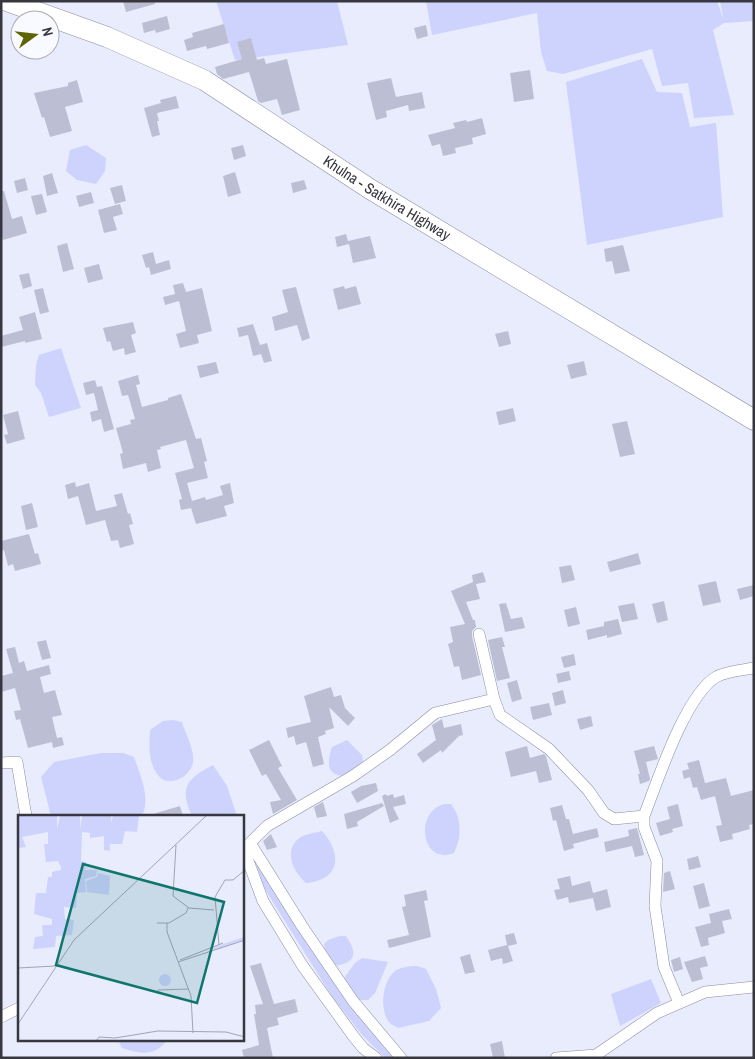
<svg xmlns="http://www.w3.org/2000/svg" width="755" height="1059" font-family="'Archivo Narrow',sans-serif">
<rect width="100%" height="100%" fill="#e9ecfd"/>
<path fill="#cdd3fd" d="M216,1H337L348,45L235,60Z
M426,1H717L723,18L720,1H754V21L724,23L713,30L734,115L694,118L688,83L662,86L652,49L563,74L547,71L541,52L537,13L432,35Z
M642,59L657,92L682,93L690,127L716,123L723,217L587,245L566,82Z
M86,145L106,158L105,171L96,184L77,180L66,171L70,150Z
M61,348L81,408L49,417L41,393L35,385L36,365L39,355Z
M173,720L182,722C185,733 195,750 193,762C191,777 168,789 158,775C148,763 149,745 150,730L163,721Z
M347,740L362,755L363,763C358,766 352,773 347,775C345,776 340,776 338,775C325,772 329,756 332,747Z
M101,753H123L134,757C140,775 151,798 142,816H51L41,777L54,762Z
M213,765L227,786L237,816H192C179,788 186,779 213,765Z
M444,804H451C462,818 462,837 454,853C421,866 414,812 444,804Z
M322,831C343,854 340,880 306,883C295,873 284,855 296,841C302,834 314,833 322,831Z
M340,936H346C357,952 357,963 335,966L325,954L324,944L328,940Z
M362,958L388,962L375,993L368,1000H359L347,985L344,978L355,963Z
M417,966L426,969L436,989L441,1008L429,1021L398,1028C395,1026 390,1024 388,1021C380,1008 382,983 394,972C399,967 410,966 417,966Z
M651,979L661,1003L620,1026L611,994Z
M118,1040H167C155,1057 139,1054 122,1048Z"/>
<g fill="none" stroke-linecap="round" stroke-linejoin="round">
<path stroke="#cdd3fd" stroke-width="11" d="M260,871L337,994L366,1031L393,1058"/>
</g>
<path fill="#bcbfd4" d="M123,1H155V4L126,12Z
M167,16L170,29L156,33L155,30L144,33L142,23Z
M224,24L229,43L207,49L206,46L187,51L184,40L193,37L192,33Z
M426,25L428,36L417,39L414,28Z
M251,38L257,60L264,58L266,64L287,59L300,110L282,115L277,99L261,103L258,101L249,72L223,79L217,74L215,67L242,59L237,42Z
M530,70L534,99L514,102L510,73Z
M391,78L396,97L422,92L425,108L409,111L408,105L386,111L387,117L376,120L367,83Z
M77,80L83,102L65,107L72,131L50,137L44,117L42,118L34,93L68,86V83Z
M176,96L179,108L157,113L159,121H157L160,135L152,137L144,108L161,103L160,100Z
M482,118L486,134L472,138L473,144L455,148L456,153L443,156L440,144L432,146L428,135L455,128L453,123L466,120L467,122Z
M243,145L246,156L234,160L231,148Z
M235,172L241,193L228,197L223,176Z
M52,173L58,193L47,196L43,176Z
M25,178L28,190L17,193L14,181Z
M304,180L307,189L293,193L291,183Z
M122,185L126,201L115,204L110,188Z
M1,191H4L12,219L22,216L27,233L3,240L1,234Z
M91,192L94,203L79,207L76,196Z
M42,194L47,212L36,215L31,196Z
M120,204L123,214L113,217L117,230L104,233L98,210Z
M346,234L348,241L370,236L376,258L353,263L349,244L337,247L335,237Z
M67,243L74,269L63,272L57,246Z
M623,245L630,271L615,274L612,261L606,262L604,249Z
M153,252L156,264L169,260L171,269L151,275L149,267L146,268L142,255Z
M99,264L103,279L88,283L84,268Z
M29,273L32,286L23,289L19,275Z
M183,283L186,292L202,288L212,331L197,335L199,343L180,348L176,334L186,331L179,301L165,305L163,297L175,294L173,285Z
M344,286L345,289L356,286L361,304L338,310L333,289Z
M296,287L310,338L302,341L297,325L275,331L272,317L288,312L282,290Z
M43,288L49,312L40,314L34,290Z
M35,312L42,339L25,343V341L1,347V336L23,330L19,317Z
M133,322L136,333L131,335L136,352L125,355L124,348L113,351L110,341L107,342L103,328Z
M253,324L260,345L267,343L272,361L264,363L261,354L253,356L248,335L239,337L237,328Z
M508,331L511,344L499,347L495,334Z
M584,361L587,375L571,379L567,365Z
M216,362L219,373L200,378L197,366Z
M138,375L140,384L136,385L142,407L168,400V398L181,394L196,439L201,438L207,461L204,462L208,478L187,483L192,501L205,497L206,500L223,495L220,486L230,483L234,503L224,506L227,516L196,524L191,508L181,510L179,500L182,499L175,473L194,468L186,440L160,447L161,449L157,450L161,468L148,472L146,463L123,469L120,454L123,453L116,428L131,424L130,420L135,419L128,395L122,396L118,381Z
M95,380L97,387L102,386L114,429L104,432L101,419L92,422L90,412L98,410L94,393L86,395L83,383Z
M513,408L516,421L499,425L496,412Z
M18,411L25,439L7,444L4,435L8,434L3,415Z
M627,421L635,454L620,457L612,424Z
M75,482L76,487L89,483L96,511L117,506L114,495L122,493L128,514L130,513L133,524L129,525L134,544L120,548L118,540L111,541L105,520L86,525L78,496L68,499L65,485Z
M32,503L38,527L26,530L21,506Z
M29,534L35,554L38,553L41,564L15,571L13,564L8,566L4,550L1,551V541Z
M638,553L641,564L610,572L607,562Z
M571,565L575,580L562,583L559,567Z
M483,572L486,582L476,584L480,599L466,602L473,620H475L476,627L472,631V636L481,675L462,680L459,666L454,667L448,644L453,642L450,627L465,624L451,591L473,582L472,575Z
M716,581L721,602L703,606L698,585Z
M754,585V596L740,600L737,589Z
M664,601L668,620L657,623L652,604Z
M506,603L511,619L522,617L525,628L505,632L499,604Z
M634,603L638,619L622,622L618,606Z
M576,607L580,624L568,627L564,610Z
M618,619L622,634L607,638V635L588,640L586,630L604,626V622Z
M502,637L505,647H502L510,678L497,681L488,640Z
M46,640L51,658L42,660L37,642Z
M15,647L19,663L24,661L27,671L49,665L51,674L40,677L44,693L55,690L62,715L52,717L57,738L62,737L64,745L53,748L52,742L28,748L20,719L16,720L14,711L21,710L15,688L1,692V676L13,673L6,649Z
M574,654L576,665L564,668L561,657Z
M569,671L571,680L558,683L556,674Z
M517,680L522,699L512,702L507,683Z
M331,687L334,697L341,695L345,708L355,718L348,726L329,707L334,728L325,731L326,734L318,737L324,764L313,767L306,742L296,745L294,736L288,738L286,728L311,722L304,696Z
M563,690L566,703L555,706L552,693Z
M549,703L552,715L533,720L530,707Z
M591,716L593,726L580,730L577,719Z
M442,719L444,728L461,724L463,735L459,736L442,753L441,750L423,763L417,754L436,740L432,725Z
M269,740L282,766L278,768L297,800L273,814L270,802L281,800L266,774L262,776L249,750Z
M527,746L530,758L544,754L546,756L552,780L539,783L536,771L511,777L505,752Z
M654,746L658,759L646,762L650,779L649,781L640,784L638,774H640L634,751Z
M699,760L705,783L726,778L731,796L754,790V824L749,825L750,829L732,834L733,839L720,842L716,826L722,825L715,796L701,800L697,787L693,788L690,777L684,779L682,771L689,769L687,763Z
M376,783L378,791L357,803L351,792L361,786Z
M386,794L387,796L393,794L394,798L404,795L406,804L393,807L399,819L390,823L382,796Z
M323,802L327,816L317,818L314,807Z
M382,803L384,806L357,822L358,826L347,829L344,814Z
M678,804L683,826L672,829L673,832L660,836L656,823L670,819L667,807Z
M562,805L566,819H569L573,834L597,828L599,837L573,844L574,848L564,851L556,820L553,821L550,808Z
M180,806L183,816H153V814Z
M637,828L644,855L635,857L632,846L606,852L604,842L629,836L628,830Z
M271,834L277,847L267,850L263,841Z
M698,856L701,867L689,870L687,859Z
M670,871L675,889L663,892L664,873Z
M570,876L572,886L590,881L593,893L607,889L611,907L596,911L593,898L569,903L568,897L557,900L554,890L560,889L557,879Z
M704,883L710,906L699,909L693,886Z
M426,890L428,900L424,901L431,937L389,948L387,940L409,935L402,907L406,906L404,895Z
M729,909L732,919L722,921L725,933L708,938L709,945L701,947L695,927L711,923L709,914Z
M514,933L517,944L508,946L513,961L503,964L502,958L491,961L488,950L507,945L505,935Z
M470,954L475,972L465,974L460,957Z
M705,956L708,966L700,968L703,979L692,982L684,962Z
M680,957L683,969L674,972L671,960Z
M261,963L274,1004L295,999L298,1012L277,1018L279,1025L267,1028L273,1058H244L242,1050L259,1045L254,1014H256L255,1005L263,1004L250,966Z
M502,1041L505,1058H493L490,1044Z"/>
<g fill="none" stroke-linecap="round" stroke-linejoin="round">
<defs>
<path id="street" d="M479,634L494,699L500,715L549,749L588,790L604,813L614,819L644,816
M1,763L17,762L26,816
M250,843L302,926L353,1001L401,1058
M244,850L263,901L302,965L354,1037L363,1048L376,1058
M242,851L267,826L353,776L390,750L435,713L494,699
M679,1003L664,967L655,906L657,861L644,827V816C658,780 685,696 716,677C726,671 743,670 754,668
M1,1017L19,1008
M556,1058L596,1055L657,1013L705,992L754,987"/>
<g id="highway">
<path id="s1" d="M7,1L107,37L204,80L370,189L754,420"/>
</g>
</defs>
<use href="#street" stroke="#898ca0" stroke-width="12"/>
<use href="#highway" stroke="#898ca0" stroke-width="21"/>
<use href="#street" stroke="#fff" stroke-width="11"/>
<use href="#highway" stroke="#fff" stroke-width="20"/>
</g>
<g text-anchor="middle" stroke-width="5" stroke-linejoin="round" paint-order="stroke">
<g font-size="15" fill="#36373f" stroke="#f9faff">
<text dy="5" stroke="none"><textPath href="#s1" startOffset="430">Khulna - Satkhira Highway</textPath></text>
</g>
</g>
<g transform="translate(18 815)">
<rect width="226" height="226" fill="#e9ecfd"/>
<path d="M0,1H39V14L42,1H62V14L64,1H93V8L95,1H121L119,17L107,16L104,29H92V36L86,35V21L72,23V18L64,17L63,46L68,47L67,55H79L78,61L67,64L68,77L59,78L58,93L46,92L47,104L56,105L54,120L38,121L37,132L15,134L17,122L25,121L24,110H34V104L16,99L18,78H28L30,62H34V57L43,55V52L40,46L28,47L26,29H30V17L4,22L8,32L0,33ZM80,58L92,61L91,80L69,77L68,66L79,62ZM141 165a6 6 0 1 1 12 0a6 6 0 1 1-12 0Z" fill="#cdd3fd"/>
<path fill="none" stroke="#cdd3fd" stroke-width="2.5" d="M195,134L227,123"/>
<path fill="none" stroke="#a1a4b1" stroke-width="1" d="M158,30L155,81L171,93L196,95M139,108H151L168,98L170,93M149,108V117L173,181L175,218M201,130L197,82L207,65H215L227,55M162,145L205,128M160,147L227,125M0,153L37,151M139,178L140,175L170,174M0,209L56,125L188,1M78,226L81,222L97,223L140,216L208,217L227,222"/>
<path fill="#0f766e" fill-opacity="0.15" stroke="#0f766e" stroke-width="2.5" d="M65,49L206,87L179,188L38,150Z"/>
<rect width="226" height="226" fill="none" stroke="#36373f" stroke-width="2.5"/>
</g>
<rect width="755" height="1059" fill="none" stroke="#36373f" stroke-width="5"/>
<g transform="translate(35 35) rotate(75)"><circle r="24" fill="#f9faff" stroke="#abacb2"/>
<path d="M0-4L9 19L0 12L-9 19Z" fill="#5d6400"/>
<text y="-8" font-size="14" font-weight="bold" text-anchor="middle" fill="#36373f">N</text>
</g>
</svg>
